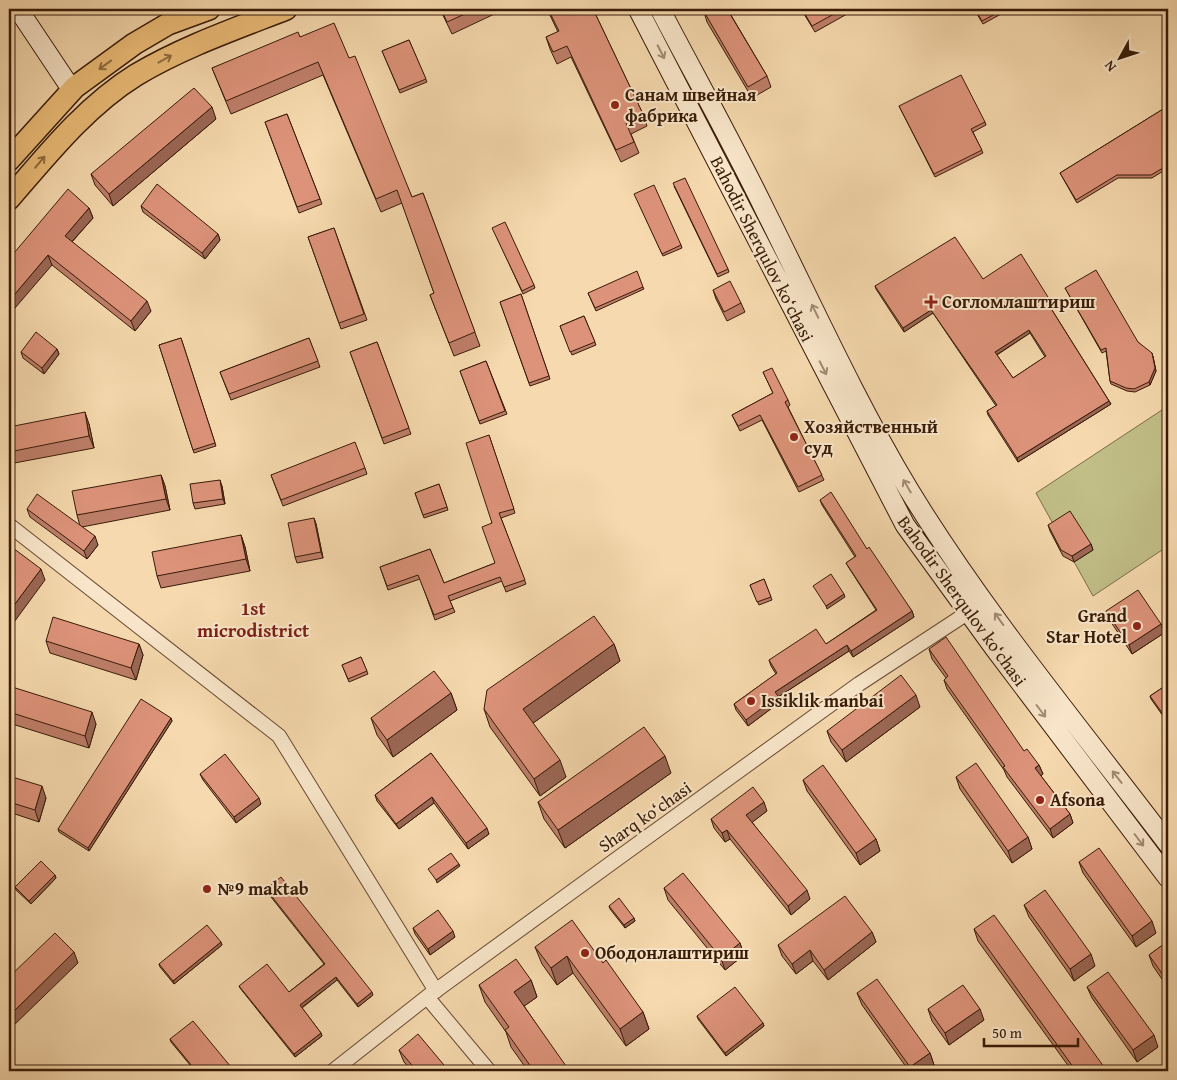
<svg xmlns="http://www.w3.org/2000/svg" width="1177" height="1080" font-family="'Gentium Book Plus',serif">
<rect width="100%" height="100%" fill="#f6d9ae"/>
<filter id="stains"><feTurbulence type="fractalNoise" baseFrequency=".004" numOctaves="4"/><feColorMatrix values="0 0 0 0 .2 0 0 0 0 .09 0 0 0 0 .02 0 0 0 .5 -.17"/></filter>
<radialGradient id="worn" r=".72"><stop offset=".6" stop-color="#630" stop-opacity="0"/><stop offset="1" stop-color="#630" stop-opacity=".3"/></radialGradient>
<path fill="#c1be87" stroke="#7c6c47" d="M1168,406V546L1093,596L1036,493Z"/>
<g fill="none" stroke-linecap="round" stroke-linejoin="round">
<defs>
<path id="street" d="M9,525L279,736L436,991
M427,997L489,1071
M333,1071L427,997L621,856L859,684L975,608"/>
<path id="secondary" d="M18,9L72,90
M638,9L905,525L995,649L1168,878
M660,9C695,76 732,142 765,210C812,304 855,400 909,490C984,613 1081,729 1168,844"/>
<path id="primary" d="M9,160L75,87L134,44L168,24L209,9
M9,199C47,155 86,106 136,75C183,47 235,29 286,9"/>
</defs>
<use href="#street" stroke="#684a31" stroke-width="16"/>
<use href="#secondary" stroke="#381b07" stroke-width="21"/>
<use href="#primary" stroke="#381b07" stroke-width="24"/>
<use href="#street" stroke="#f9e6ca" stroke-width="14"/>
<use href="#secondary" stroke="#f9e6ca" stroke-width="19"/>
<use href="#primary" stroke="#ebbc77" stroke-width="21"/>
</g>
<path fill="#be7e69" stroke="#381b07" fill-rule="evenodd" d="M440,9H505L452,34Z
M547,9H593L643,114L647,126L631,134L639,153L621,162L571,57L557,64L550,49L546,37L558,32Z
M703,9H731L728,10L767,76L771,87L752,98L707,22Z
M801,9H856L815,32Z
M974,9H1010L983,24Z
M300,37L349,58L412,197L423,193L480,346L454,356L430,295L434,293L402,203L381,212L323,75L231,114L212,68Z
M409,40L427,82L400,93L382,51Z
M899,106L985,122L986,125L973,132L983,153L935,177Z
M1168,106V168L1152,178H1118L1077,203L1060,173Z
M287,114L322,204L299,213L265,122Z
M216,119L113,206L95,185L91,174Z
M674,186L728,269L729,272L718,277Z
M636,197L681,245L682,248L663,256Z
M141,206L218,234L220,240L205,259L143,212Z
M89,208L93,218L72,242L151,311L135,331L52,265L9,259Z
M334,228L367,320L341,329L308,237Z
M494,231L534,285L535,288L523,294Z
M983,279L1049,300L1047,302L1111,404L1018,462L988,415L987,411L996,406L933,313L904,332L876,289L875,286ZM1030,333L1045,357L1013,378L997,355Z
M643,287L644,289L596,311L588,293Z
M1065,288L1138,342L1153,356L1156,371L1150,385L1135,392L1127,391L1111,384L1110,381L1106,351L1102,353Z
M713,290L741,303L745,312L727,321L716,299Z
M521,294L550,379L530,386L500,302Z
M584,316L596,345L572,355L560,326Z
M181,338L216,446L194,453L159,345Z
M309,338L320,367L231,400L220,372Z
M377,342L411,434L384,444L350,352Z
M57,349L59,354L44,374L23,358L21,352Z
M486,361L507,414L480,424L460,371Z
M763,372L788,400L790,405L788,407L824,480L799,492L762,420L740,431L732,415L773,393Z
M89,424L94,448L9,464V427Z
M489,435L515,513L501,518L526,584L506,592L502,581L450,601L455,612L435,620L420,579L388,590L380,567L430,549L444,583L495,563L492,523Z
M365,468L367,474L283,506L271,475Z
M161,475L165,486L170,510L82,527L98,545L87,559L30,517L27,509L80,526L77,515Z
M439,484L448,510L424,518L415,493Z
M222,486L225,504L195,509L193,503Z
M820,500L867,549L912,611L914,617L853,657L849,651L778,697L780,702L748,726L736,710L734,704L776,674L771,666L769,660L826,644L876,610L849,568L846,563L855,557L822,505Z
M314,518L316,524L323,558L297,563L295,557Z
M1048,525L1091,544L1093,550L1074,562L1063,556L1050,531Z
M241,535L245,547L250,571L161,588L157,576Z
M764,579L772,600L759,605L750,585Z
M1106,611L1161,624L1164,633L1132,654L1109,619Z
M46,641L139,644L143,655L136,680L50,653Z
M614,644L620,661L533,723L566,777L540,796L490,727L484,709Z
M929,649L1024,751L1039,765L1043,774L1041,776L1070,814L1073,823L1053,838L1007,777L1004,770L947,689L944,680L946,678L932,659Z
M361,657L368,674L349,682L342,665Z
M1168,684V723L1151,699L1150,696Z
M9,686L96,724L89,748L9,723Z
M451,693L457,710L393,757L377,735L371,718Z
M920,707L846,762L831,742L827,731Z
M171,718L172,721L89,851L59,832L58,829Z
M431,753L489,834L468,849L434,803L399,829L377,801L375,795Z
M671,773L565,848L544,819L538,802Z
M200,774L261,804L236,823L203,780Z
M9,776L46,798L39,822L9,812Z
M956,777L1028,837L1032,849L1012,863L960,789Z
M803,780L876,839L880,851L860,865L807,791Z
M767,811L752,822L810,899L791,915L730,839L725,842L714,828L711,819Z
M1079,862L1156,933L1136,947L1083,873Z
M55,875L56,878L31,904L16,890L15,887Z
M664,888L740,943L744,955L725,970L668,900Z
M266,889L373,995L358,1007L337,980L302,1008L321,1033L322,1036L295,1057L240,988L239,986L289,992L324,964L267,892Z
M1024,905L1095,966L1074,981L1029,917Z
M609,906L634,918L635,921L625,928L610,909Z
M413,928L455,937L430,955L415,934Z
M974,929L1107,1071H1072L978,941Z
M872,932L876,942L828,980L813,961L796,974L782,956L778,945Z
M1168,941V988L1153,966L1149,955Z
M221,942L222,945L174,984L160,967L159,964Z
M535,947L603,963L643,1012L649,1029L626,1046L573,973L557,985L542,964Z
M531,980L537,997L524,1006L568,1071H528L511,1047L506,1032L485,1002L479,985Z
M1087,987L1158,1047L1137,1062L1092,998Z
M857,993L930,1053L934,1065L925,1071H909L862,1005Z
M928,1009L984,1020L949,1045L932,1021Z
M697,1016L763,1023L764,1026L726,1056L698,1019Z
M170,1039L232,1070L230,1071H195L171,1042Z
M399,1050L449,1071H412L404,1062Z"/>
<path fill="#9b6755" stroke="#381b07" d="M212,107L216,119L113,206L109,194Z
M89,208L93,218L68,246L65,236Z
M218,234L220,240L205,259L202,253Z
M48,255L52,265L9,315V301Z
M1048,297L1049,300L1046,302L1045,299Z
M147,301L151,311L135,331L131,321Z
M931,310L933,313L904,332L903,328Z
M1029,330L1030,333L996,355L995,352Z
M57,349L59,354L44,374L42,368Z
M1152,353L1156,371L1150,385L1149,382Z
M1109,401L1111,404L1018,462L1017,458Z
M85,412L89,424L94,448L89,436Z
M161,475L165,486L170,510L166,499Z
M220,480L222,486L225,504L223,499Z
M314,518L316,524L323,558L321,552Z
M241,535L245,547L250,571L246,559Z
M95,536L98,545L87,559L84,551Z
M1091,544L1093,550L1074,562L1072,556Z
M41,569L45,580L9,629V612Z
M844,594L845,597L827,609L826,606Z
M912,611L914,617L853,657L851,651Z
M1161,624L1164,633L1132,654L1129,645Z
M139,644L143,655L136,680L131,668Z
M614,644L620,661L529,726L523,709Z
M847,645L849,651L778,697L780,702L748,726L746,720L775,692Z
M451,693L457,710L393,757L387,740Z
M916,695L920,707L846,762L842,750Z
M92,712L96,724L89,748L85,736Z
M171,718L172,721L89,851L88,848Z
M665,756L671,773L565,848L558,830Z
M560,760L566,777L540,796L534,779Z
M1039,765L1043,774L1039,777L1035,768Z
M42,786L46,798L39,822L35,810Z
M432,797L434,803L399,829L396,824Z
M259,798L261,804L236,823L234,817Z
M764,802L767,811L750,824L746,815Z
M1070,814L1073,823L1053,838L1050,829Z
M487,828L489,834L468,849L466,843Z
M727,830L730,839L725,842L722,833Z
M1028,837L1032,849L1012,863L1008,851Z
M876,839L880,851L860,865L856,853Z
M459,864L460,866L437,883L436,880Z
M55,875L56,878L31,904L29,901Z
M807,890L810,899L791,915L788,906Z
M634,918L635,921L625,928L624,925Z
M1152,921L1156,933L1136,947L1132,936Z
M453,931L455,937L430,955L428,949Z
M872,932L876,942L828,980L824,970Z
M221,942L222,945L174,984L173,981Z
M740,943L744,955L725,970L721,958Z
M810,950L813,961L796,974L792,964Z
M74,952L78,963L10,1029L9,1026V1016Z
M1091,954L1095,966L1074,981L1070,969Z
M567,956L573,973L557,985L551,968Z
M336,977L337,980L301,1008L300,1005Z
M531,980L537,997L520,1009L514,992Z
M372,992L373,995L358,1007L357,1004Z
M980,1009L984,1020L949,1045L945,1033Z
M643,1012L649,1029L626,1046L620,1029Z
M763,1023L764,1026L726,1056L725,1053Z
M321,1033L322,1036L295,1057L294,1054Z
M1154,1035L1158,1047L1137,1062L1133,1050Z
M930,1053L934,1065L925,1071H911L910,1067Z
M566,1066L568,1071H557Z
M231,1067L232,1070L230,1071H226Z"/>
<path fill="#dd937a" stroke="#381b07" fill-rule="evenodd" d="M441,9H476L447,22Z
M548,9H593L643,114L626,123L634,142L616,150L567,46L553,52L546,37L559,31Z
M703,9H727L767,76L748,87L703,10Z
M802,9H843L812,26Z
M975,9H1004L982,21Z
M334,23L349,58L355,56L412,197L423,193L475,332L449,343L430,295L434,293L397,190L376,199L318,62L226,101L212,68L298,32L300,37Z
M409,40L426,79L399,90L382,51Z
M961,75L985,122L971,129L982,150L934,174L899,106Z
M194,88L212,107L109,194L91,174Z
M1168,106V165L1151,175H1117L1076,200L1060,173Z
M287,114L320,199L297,207L265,122Z
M685,178L728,269L717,274L673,183Z
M157,184L218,234L202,253L141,206Z
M654,185L681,245L662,254L634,194Z
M68,189L89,208L65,236L147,301L131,321L48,255L9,301V259Z
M505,222L534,285L522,291L492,228Z
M334,228L364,314L339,323L308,237Z
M955,237L983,279L1021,254L1048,297L1045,299L1109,401L1017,458L987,411L997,405L931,310L903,328L875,286ZM1029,330L1046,356L1013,378L995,352Z
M1096,270L1138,342L1152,353L1155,368L1149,382L1134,389L1126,388L1110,381L1106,348L1101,350L1065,288Z
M637,271L643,287L595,308L588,293Z
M730,281L741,303L724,312L713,290Z
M521,294L549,376L529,383L500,302Z
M584,316L595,342L570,352L560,326Z
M36,332L57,349L42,368L21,352Z
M181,338L215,443L193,450L159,345Z
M309,338L318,361L229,394L220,372Z
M377,342L409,428L382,438L350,352Z
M486,361L505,411L479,421L460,371Z
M772,368L788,400L785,402L822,475L798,487L760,415L738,426L732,415L773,393L763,372Z
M85,412L89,436L9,452V427Z
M489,435L514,509L499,513L525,580L504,587L500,577L448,596L453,608L434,615L418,575L387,586L380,567L430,549L444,583L495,563L482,527L492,523L466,443Z
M355,442L365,468L281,500L271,475Z
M161,475L166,499L77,515L72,491Z
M220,480L223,499L193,503L190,484Z
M439,484L447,507L423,515L415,493Z
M831,492L867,549L869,547L912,611L851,651L847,645L775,692L778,696L746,720L734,704L777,673L769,660L816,629L826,644L877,610L846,563L856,556L820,500Z
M37,494L95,536L84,551L27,509Z
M1070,511L1091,544L1072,556L1061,550L1048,525Z
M314,518L321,552L295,557L288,523Z
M241,535L246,559L157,576L152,552Z
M9,545L41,569L9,612Z
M831,574L844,594L826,606L813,586Z
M764,579L771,597L757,602L750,585Z
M1138,590L1161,624L1129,645L1106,611Z
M594,616L614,644L523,709L560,760L534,779L484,709L487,690Z
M53,617L139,644L131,668L46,641Z
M946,637L1024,751L1027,749L1039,765L1035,768L1070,814L1050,829L1003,767L1005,766L944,680L948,676L929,649Z
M361,657L367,671L348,679L342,665Z
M434,671L451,693L387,740L371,718Z
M901,675L916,695L842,750L827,731Z
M1168,684V721L1150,696Z
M9,686L92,712L85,736L9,712Z
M141,699L171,718L88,848L58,829Z
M644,727L665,756L558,830L538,802Z
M431,753L487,828L466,843L432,797L396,824L375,795Z
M225,754L259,798L234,817L200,774Z
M976,763L1028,837L1008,851L956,777Z
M823,765L876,839L856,853L803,780Z
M9,776L42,786L35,810L9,802Z
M753,787L764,802L746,815L807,890L788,906L727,830L722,833L711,819Z
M1099,848L1152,921L1132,936L1079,862Z
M451,853L459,864L436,880L428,869Z
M41,861L55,875L29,901L15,887Z
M683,873L740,943L721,958L664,888Z
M281,877L372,992L357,1004L336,977L300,1005L321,1033L294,1054L239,986L267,964L289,992L325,964L266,889Z
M1045,890L1091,954L1070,969L1024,905Z
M845,896L872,932L824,970L810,950L792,964L778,945Z
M619,898L634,918L624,925L609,906Z
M438,910L453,931L428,949L413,928Z
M994,915L1107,1071H1076L974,929Z
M572,920L603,963L606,960L643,1012L620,1029L567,956L551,968L535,947Z
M207,925L221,942L173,981L159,964Z
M55,933L74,952L9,1016V977Z
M1168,941V982L1149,955Z
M516,959L531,980L514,992L566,1066L557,1071H534L505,1030L509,1027L479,985Z
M1108,972L1154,1035L1133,1050L1087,987Z
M877,979L930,1053L910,1067L857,993Z
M963,985L980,1009L945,1033L928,1009Z
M735,987L763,1023L725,1053L697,1016Z
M193,1021L231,1067L226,1071H196L170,1039Z
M418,1034L449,1071H417L399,1050Z
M632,1066L636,1071H625Z
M697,1066L701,1071H689Z"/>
<defs><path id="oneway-shaft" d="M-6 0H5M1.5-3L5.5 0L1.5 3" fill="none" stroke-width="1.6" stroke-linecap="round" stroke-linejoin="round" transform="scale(1.25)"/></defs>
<g stroke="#a28b72">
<use href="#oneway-shaft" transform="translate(661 52) rotate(63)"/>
<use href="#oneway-shaft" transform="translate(815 311) rotate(-116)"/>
<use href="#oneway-shaft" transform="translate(823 368) rotate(63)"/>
<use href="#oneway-shaft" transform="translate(907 486) rotate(-120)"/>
<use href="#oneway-shaft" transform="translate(999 619) rotate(-126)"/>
<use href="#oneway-shaft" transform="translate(1041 711) rotate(53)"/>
<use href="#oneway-shaft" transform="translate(1117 777) rotate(-128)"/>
<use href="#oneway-shaft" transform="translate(1139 840) rotate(53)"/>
</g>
<g stroke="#926c3f">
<use href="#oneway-shaft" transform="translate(165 59) rotate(-29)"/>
<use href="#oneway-shaft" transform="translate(105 65) rotate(144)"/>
<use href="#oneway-shaft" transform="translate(40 162) rotate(-50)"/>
</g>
<g fill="#8f2418" stroke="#f9e6ca" stroke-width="2">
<circle cx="615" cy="105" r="5"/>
<path d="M928.5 294.5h5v5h5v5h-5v5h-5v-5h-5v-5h5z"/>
<circle cx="794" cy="437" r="5"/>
<circle cx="1137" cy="626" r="5"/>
<circle cx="751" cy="701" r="5"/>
<circle cx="1040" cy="800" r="5"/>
<circle cx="207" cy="889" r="5"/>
<circle cx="585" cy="953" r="5"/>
</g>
<g text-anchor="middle" stroke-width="4" stroke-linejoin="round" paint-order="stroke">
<g font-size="18" font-weight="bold" fill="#381b07" stroke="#f9e6ca" text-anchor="start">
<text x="625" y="101">Санам швейная<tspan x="625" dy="21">фабрика</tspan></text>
<text x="942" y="308">Согломлаштириш</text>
<text x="804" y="433">Хозяйственный<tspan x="804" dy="21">суд</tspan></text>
<text x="1127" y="622" text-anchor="end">Grand<tspan x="1127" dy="21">Star Hotel</tspan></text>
<text x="761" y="707">Issiklik manbai</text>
<text x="1050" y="806">Afsona</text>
<text x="217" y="895">№9 maktab</text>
<text x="595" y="959">Ободонлаштириш</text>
</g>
<g font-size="18" fill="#381b07" stroke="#f9e6ca">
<text transform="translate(762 249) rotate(63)" y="6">Bahodir Sherqulov ko‘chasi</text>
<text transform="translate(962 601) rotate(54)" y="6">Bahodir Sherqulov ko‘chasi</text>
<text transform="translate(645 817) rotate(-35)" y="6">Sharq ko‘chasi</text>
</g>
<g font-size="19" font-weight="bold" fill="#7a1f14" stroke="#f9e6ca">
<text x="253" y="615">1st<tspan x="253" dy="22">microdistrict</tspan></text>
</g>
</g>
<rect width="1177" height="1080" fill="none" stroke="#f6d9ae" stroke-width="30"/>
<rect x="10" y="10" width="1157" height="1060" fill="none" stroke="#381b07" stroke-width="2.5"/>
<rect x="15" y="15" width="1147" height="1050" fill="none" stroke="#381b07"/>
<g transform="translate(1120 58) rotate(230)" stroke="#f9e6ca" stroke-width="4" paint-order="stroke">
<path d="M0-4L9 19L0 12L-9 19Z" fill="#381b07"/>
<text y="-8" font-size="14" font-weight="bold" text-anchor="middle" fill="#381b07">N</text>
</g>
<path d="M984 1038v8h94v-8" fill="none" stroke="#381b07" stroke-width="2.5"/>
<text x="992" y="1038" font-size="15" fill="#381b07" stroke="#f9e6ca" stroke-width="4" paint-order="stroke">50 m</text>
<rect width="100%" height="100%" filter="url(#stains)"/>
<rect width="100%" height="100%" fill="url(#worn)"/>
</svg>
